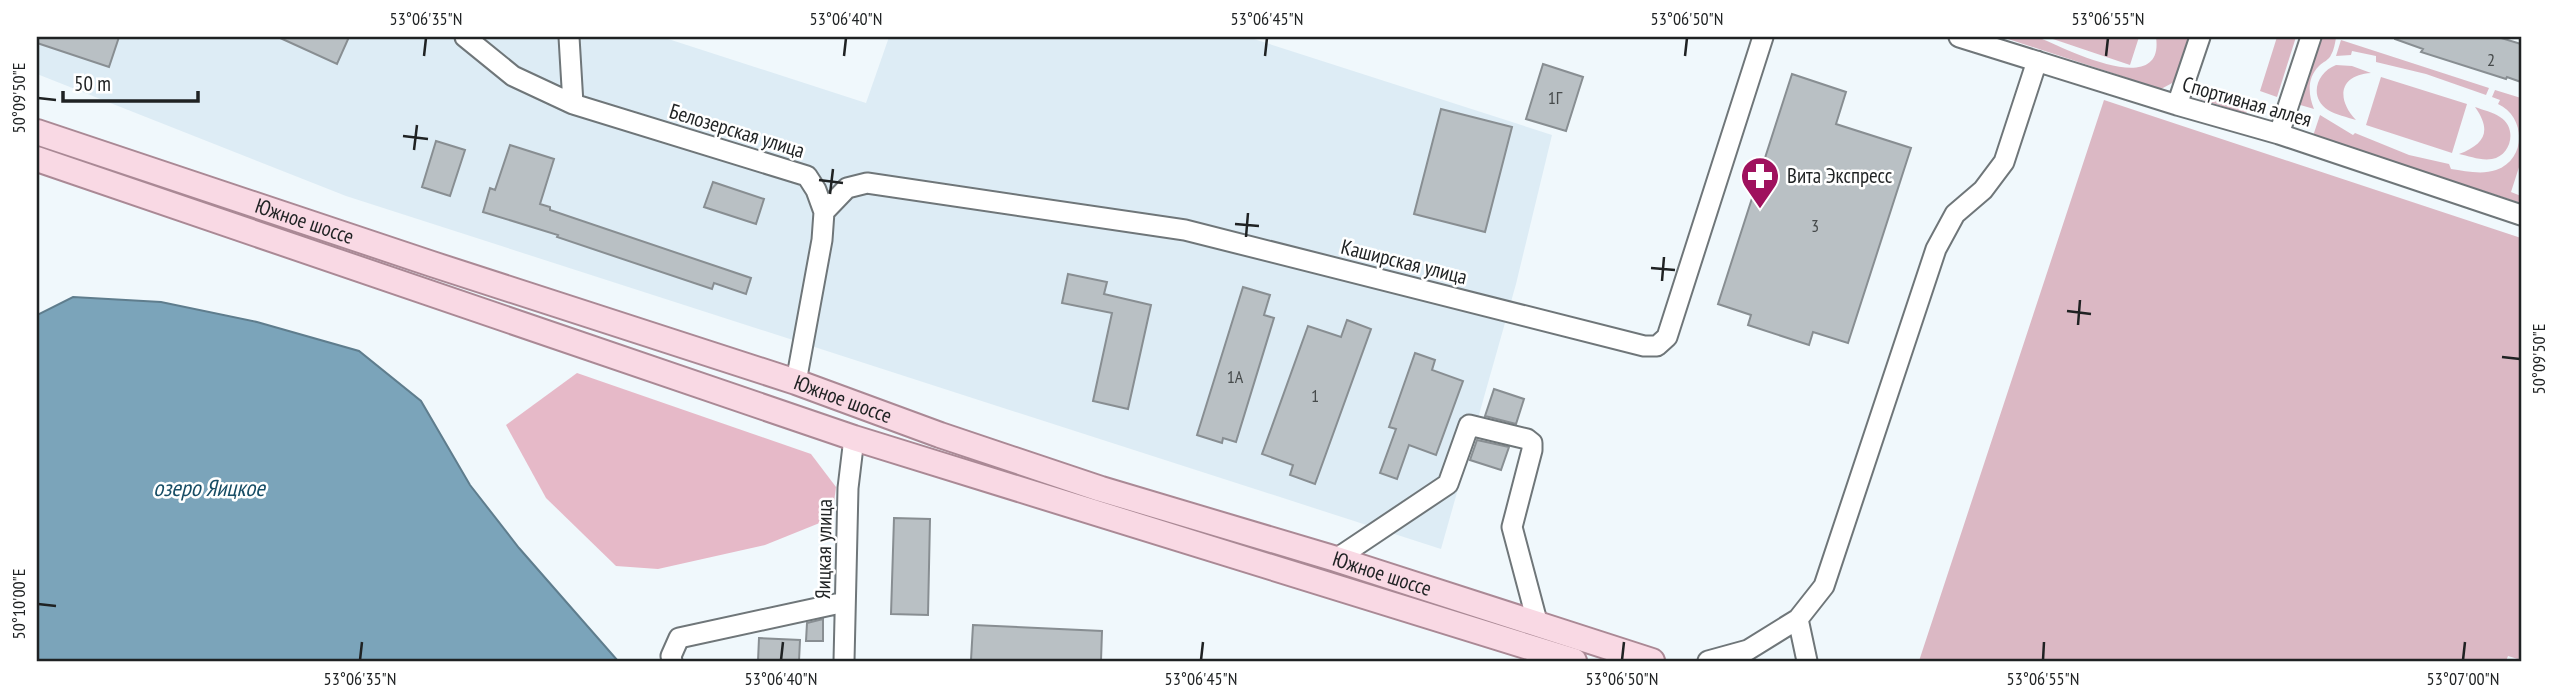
<svg xmlns="http://www.w3.org/2000/svg" width="2558" height="698" font-family="'PT Sans Narrow',sans-serif">
<rect width="100%" height="100%" fill="#f0f8fc"/>
<path fill="#ddecf5" d="M37,37H662L866,103L889,37H1254V39L1552,135L1516,284L1441,549L346,196L37,74Z"/>
<path fill="#dbb8c4" d="M2002,37C2014,37 2030,34 2040,38C2064,48 2165,100 2156,37H2190L2176,81L2161,89Z
M2047,37H2139L2130,65Z
M2277,37H2296L2277,97L2260,91Z
M2319,37L2336,38C2335,43 2334,50 2331,55C2329,60 2323,62 2319,66C2307,78 2308,94 2314,109L2297,104Z
M2341,40L2489,88L2486,95L2426,74L2376,62V56L2352,51L2351,55L2336,56Z
M2336,65L2352,66L2371,73C2339,75 2336,99 2356,120C2347,117 2336,115 2328,110C2308,97 2317,72 2336,65Z
M2381,77L2467,104L2452,153L2366,125Z
M2198,90L2249,106L2246,114L2200,99Z
M2495,90L2521,98V161L2511,192L2521,196V203L2313,136L2320,115L2353,135L2355,133L2409,155L2449,164L2451,169C2465,171 2482,175 2496,170C2527,159 2526,117 2498,104L2500,100L2492,97Z
M2104,100L2521,238V660L2508,656L2506,661H1919Z
M2475,107C2483,110 2493,112 2500,117C2518,128 2511,156 2492,159C2481,161 2469,156 2459,154C2485,144 2492,131 2475,107Z"/>
<path fill="#e6b9c8" d="M577,373L811,454L836,487L832,518L765,545L658,569L616,566L546,498L506,425Z"/>
<path fill="#7ba4ba" stroke="#5f7d8d" stroke-width="2" d="M73,297L161,302L257,322L359,351L421,401L470,485L519,548L618,661H37V315Z"/>
<path fill="#b9c0c4" stroke="#888e92" stroke-width="2" d="M37,37H119L109,67L37,43Z
M278,37H349L337,64Z
M2395,37H2498L2521,44V82L2507,77L2506,79L2421,52L2423,49L2395,39Z
M1543,64L1583,77L1566,131L1526,119Z
M1792,74L1846,92L1836,124L1911,148L1848,343L1813,332L1809,345L1748,325L1751,315L1718,304Z
M1441,109L1512,127L1485,232L1414,214Z
M436,141L465,150L450,196L422,187Z
M510,145L554,159L540,204L550,207V210L751,278L746,294L714,283L712,289L557,237L558,235L483,212L490,188L495,190Z
M713,182L764,199L756,224L704,207Z
M1068,274L1107,282L1104,294L1151,305L1128,409L1093,401L1112,313L1062,303Z
M1243,287L1270,295L1264,315L1274,318L1236,442L1223,438L1222,443L1197,435Z
M1347,320L1371,329L1315,484L1290,475L1293,465L1262,454L1308,326L1341,337Z
M1415,353L1435,360L1432,370L1463,381L1436,455L1409,445L1397,479L1380,473L1396,429L1389,427Z
M1494,389L1524,399L1516,424L1485,416Z
M1477,440L1509,447L1501,470L1470,460Z
M894,518L930,519L928,615L891,614Z
M823,619V641H806L807,623Z
M973,625L1102,631L1101,661L971,660Z
M759,638L800,640L799,661H758Z"/>
<g fill="none" stroke-linecap="round" stroke-linejoin="round">
<defs>
<path id="minor" d="M465,37L513,76L573,104L807,176L816,190L824,212L822,240L796,382
M569,37L573,104
M1959,37L2177,105L2279,134L2521,215
M2177,105L2200,37
M2279,134L2311,37
M824,212L847,188L867,183L1185,230L1644,346H1657L1667,337L1763,37
M1336,559L1448,484L1469,425L1527,439L1532,443V450L1512,527L1538,625
M1798,619L1807,661
M672,661L671,656L679,638L845,602
M844,661L848,488L854,438
M1708,661L1748,650L1798,619L1824,586L1936,249L1955,214L1983,190L2004,162L2037,61"/>
<g id="major">
<path id="s1" d="M37,132L432,264L796,382L940,435L1101,489L1336,559L1652,661"/>
<path d="M37,159L854,438L1574,661"/>
</g>
</defs>
<use href="#minor" stroke="#6f7679" stroke-width="23"/>
<use href="#major" stroke="#aa8995" stroke-width="28"/>
<use href="#minor" stroke="#fff" stroke-width="19"/>
<use href="#major" stroke="#f9d9e4" stroke-width="24"/>
</g>
<path fill="none" stroke="#1f2223" stroke-width="2.5" d="M424,56L426,38M844,56L846,38M1265,56L1267,38M1685,56L1687,38M2106,56L2108,38M38,98L56,100M403,136L428,139M414,150L417,125M819,180L843,183M830,194L833,169M1235,224L1259,226M1246,237L1248,213M1651,268L1675,270M1662,281L1664,257M2067,311L2091,314M2078,325L2080,300M2502,357L2520,359M38,604L56,606M360,660L362,642M781,660L783,642M1201,660L1203,642M1622,660L1624,642M2043,660L2044,642M2463,660L2465,642"/>
<defs>
<symbol id="pharmacy-pin" viewBox="-11 -11 22 30"><path d="M0 17L-7.5 6A9.5 9.5 0 1 1 7.5 6Z" fill="#9f115d" stroke="#fff"/><path d="M-2-6h4v4h4v4h-4v4h-4v-4h-4v-4h4Z" fill="#fff"/></symbol>
</defs>
<g fill-rule="evenodd">
<use href="#pharmacy-pin" x="1738" y="154" width="44" height="60"/>
</g>
<g text-anchor="middle" stroke-width="5" stroke-linejoin="round" paint-order="stroke">
<g font-size="18" fill="#464a4b">
<text x="2491" y="66">2</text>
<text x="1555" y="104">1Г</text>
<text x="1815" y="232">3</text>
<text x="1235" y="383">1А</text>
<text x="1315" y="402">1</text>
</g>
<g font-size="21" fill="#1f2223" stroke="#fff">
<text transform="translate(2247 102) rotate(16)" y="7">Спортивная аллея</text>
<text transform="translate(737 131) rotate(17)" y="7">Белозерская улица</text>
<text dy="7" stroke="none"><textPath href="#s1" startOffset="282">Южное шоссе</textPath></text>
<text transform="translate(1404 262) rotate(14)" y="7">Каширская улица</text>
<text dy="7" stroke="none"><textPath href="#s1" startOffset="849">Южное шоссе</textPath></text>
<text transform="translate(824 549) rotate(-89)" y="7">Яицкая улица</text>
<text dy="7" stroke="none"><textPath href="#s1" startOffset="1416">Южное шоссе</textPath></text>
</g>
<g font-size="21" fill="#1f2223" stroke="#fff" text-anchor="start">
<text x="1787" y="183">Вита Экспресс</text>
</g>
<g font-size="23" font-style="italic" fill="#174d65" stroke="#fff">
<text x="209" y="496">озеро Яицкое</text>
</g>
</g>
<rect width="2558" height="698" fill="none" stroke="#ffffff" stroke-width="77"/>
<path d="M63 91v10h135v-10" fill="none" stroke="#1f2223" stroke-width="3.5"/>
<text x="74" y="91" font-size="21" fill="#1f2223" stroke="#ffffff" stroke-width="5" paint-order="stroke">50 m</text>
<rect x="38" y="38" width="2482" height="622" fill="none" stroke="#1f2223" stroke-width="2.5"/>
<g font-size="18" text-anchor="middle" fill="#1f2223">
<text x="426" y="25">53°06'35"N</text>
<text x="846" y="25">53°06'40"N</text>
<text x="1267" y="25">53°06'45"N</text>
<text x="1687" y="25">53°06'50"N</text>
<text x="2108" y="25">53°06'55"N</text>
<text transform="translate(19 98) rotate(-90)" y="6">50°09'50"E</text>
<text transform="translate(2539 359) rotate(-90)" y="6">50°09'50"E</text>
<text transform="translate(19 604) rotate(-90)" y="6">50°10'00"E</text>
<text x="360" y="685">53°06'35"N</text>
<text x="781" y="685">53°06'40"N</text>
<text x="1201" y="685">53°06'45"N</text>
<text x="1622" y="685">53°06'50"N</text>
<text x="2043" y="685">53°06'55"N</text>
<text x="2463" y="685">53°07'00"N</text>
</g>
</svg>
